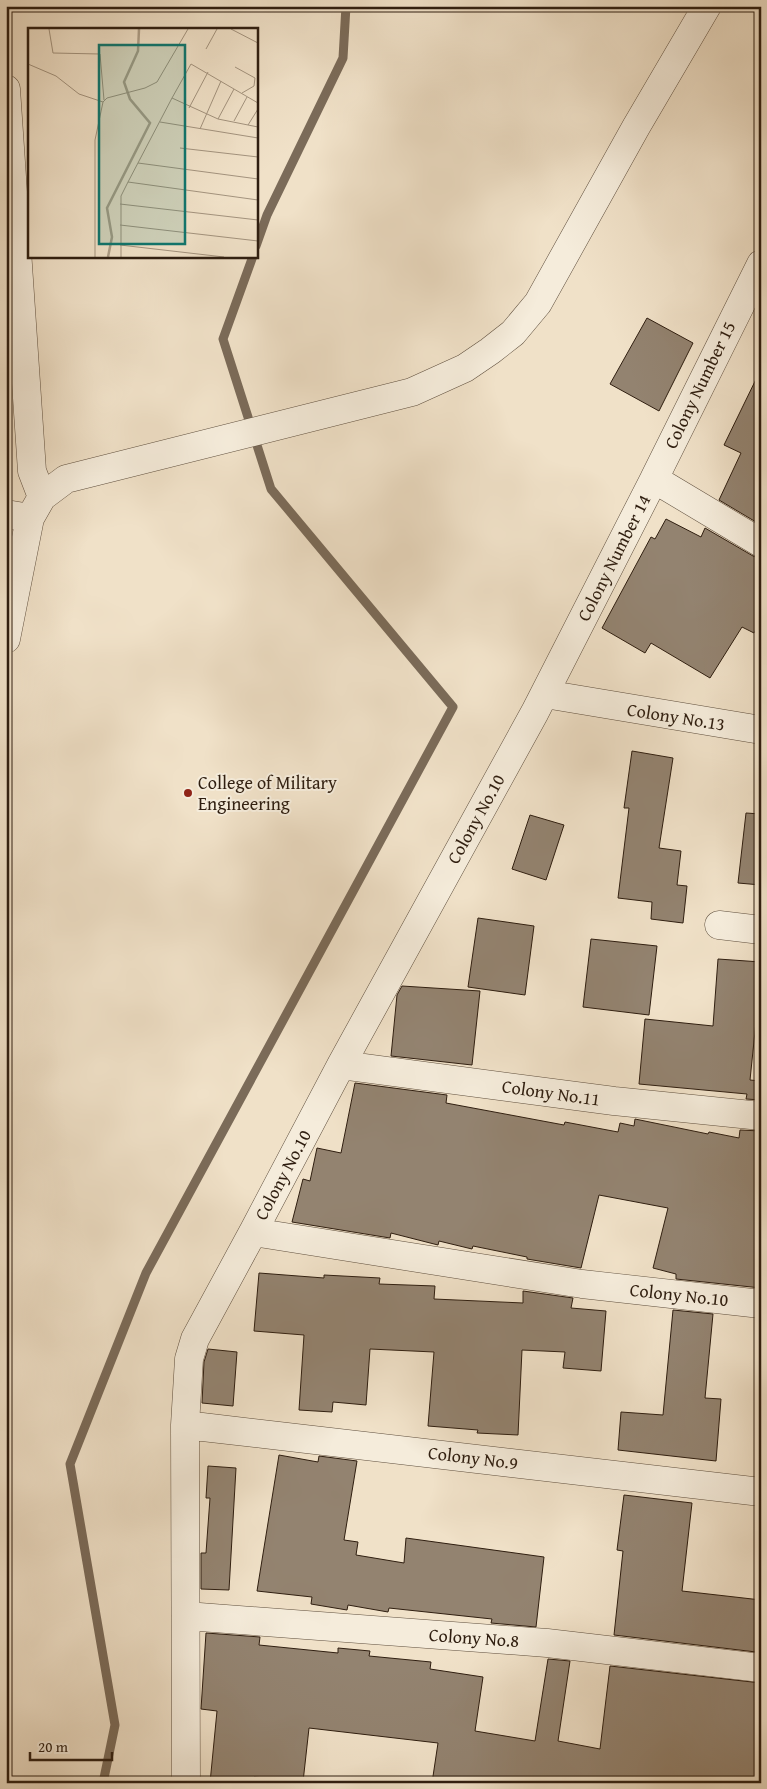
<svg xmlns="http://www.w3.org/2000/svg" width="767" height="1789" font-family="'Gentium Book Plus',serif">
<rect width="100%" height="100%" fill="#f0e1c8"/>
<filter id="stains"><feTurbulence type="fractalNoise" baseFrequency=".004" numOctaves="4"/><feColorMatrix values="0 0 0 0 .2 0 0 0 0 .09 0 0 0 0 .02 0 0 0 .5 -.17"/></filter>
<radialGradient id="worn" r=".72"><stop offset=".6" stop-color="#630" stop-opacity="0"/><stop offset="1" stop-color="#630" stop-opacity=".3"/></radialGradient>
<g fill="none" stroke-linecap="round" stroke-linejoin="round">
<path stroke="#7b6b59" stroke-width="9" d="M256,246L267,215L343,58L346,6
M103,1783L115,1725L70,1464L146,1273L453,707L271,489L223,339L253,256"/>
</g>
<path fill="#938370" stroke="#2f1e10" d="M647,318L693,343L659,411L610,384Z
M761,369V525L719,500L741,453L724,445Z
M666,519L701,537L705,528L753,556L761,559V620L754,633L742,627L710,678L651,643L645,653L602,628L651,537L655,539Z
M632,751L673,758L659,848L681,851L677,885L687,886L683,923L651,919L652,902L618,898L629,808H624Z
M746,813L761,814V885L738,883Z
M530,815L564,825L546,880L512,869Z
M478,918L534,926L525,995L468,987Z
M591,939L657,946L649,1015L583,1007Z
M718,959L761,962V1012H757L750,1080L761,1081V1100L746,1099L747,1094L639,1084L645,1019L713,1026Z
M402,986L480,991L472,1065L391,1056L397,995Z
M355,1083L447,1095L446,1103L564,1125L565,1122L618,1132L620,1123L634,1126L635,1119L708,1134L709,1132L739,1138L740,1130L761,1131V1288L676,1279V1274L653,1268L668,1208L599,1195L581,1268L527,1259V1257L473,1246L472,1249L439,1241L438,1245L391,1233L390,1238L292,1222L303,1179L310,1181L317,1148L341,1153Z
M259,1273L324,1278V1275L380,1278L379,1284L435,1286L434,1299L523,1303V1291L573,1298L571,1308L606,1311L601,1371L563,1368L565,1352L522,1350L518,1435L477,1433L478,1430L428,1426L434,1352L370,1349L366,1405L333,1402L332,1412L299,1410L304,1335L254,1331Z
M673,1310L713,1314L705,1398L721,1399L716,1461L618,1450L621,1412L663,1415Z
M208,1349L237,1352L233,1406L202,1403L204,1362Z
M279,1455L318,1462L319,1456L357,1461L344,1540L358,1542L356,1555L404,1563L406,1538L544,1557L536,1627L491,1623L492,1619L389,1608L388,1612L348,1605L347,1610L311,1604L312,1597L257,1591Z
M208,1466L236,1468L229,1590L201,1589V1553H206L210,1498H206Z
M624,1495L692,1503L682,1591L761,1600L756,1652L614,1635L623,1551L617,1550Z
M206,1633L260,1637L259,1645L338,1653V1648L370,1651L369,1656L431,1662L430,1669L483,1677L475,1731L535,1741L548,1659L570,1661L558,1741L600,1749L610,1666L761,1683V1783H432L438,1743L309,1728L303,1782L254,1777L253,1783H210L217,1711L201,1709Z"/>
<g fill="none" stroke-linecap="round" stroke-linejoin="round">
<defs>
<path id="minor" d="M6,89L32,471L42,497
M654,479L761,264
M6,514L30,518
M761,543L654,479L535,712L341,1065L253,1232L582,1284L761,1304
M6,639L30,518L42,497L66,479L412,392L465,368L490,351L513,333L538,303L636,127L707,6
M545,694L761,730
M719,925L761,930
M341,1065L614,1101L761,1116
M185,1425L761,1492
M186,1616L547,1643L761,1668
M186,1783L185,1425L189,1359L195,1339L253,1232"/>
</defs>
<use href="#minor" stroke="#5f4f3e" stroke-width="29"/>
<use href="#minor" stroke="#f5ecdb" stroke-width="28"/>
</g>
<circle fill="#8f2418" stroke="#f5ecdb" stroke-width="2" cx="188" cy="793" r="5"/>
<g text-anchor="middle" stroke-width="4" stroke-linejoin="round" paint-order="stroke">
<g font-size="18" fill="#2f1e10" stroke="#f5ecdb">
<text transform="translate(700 385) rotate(-64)" y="6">Colony Number 15</text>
<text transform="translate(614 558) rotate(-63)" y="6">Colony Number 14</text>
<text transform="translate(676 717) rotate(9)" y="6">Colony No.13</text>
<text transform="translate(476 819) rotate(-61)" y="6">Colony No.10</text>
<text transform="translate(551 1093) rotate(8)" y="6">Colony No.11</text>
<text transform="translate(283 1175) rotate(-62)" y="6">Colony No.10</text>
<text transform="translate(679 1295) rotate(6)" y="6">Colony No.10</text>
<text transform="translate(473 1458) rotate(7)" y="6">Colony No.9</text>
<text transform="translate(474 1638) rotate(4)" y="6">Colony No.8</text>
</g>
<g font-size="18" fill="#2f1e10" stroke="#f5ecdb" text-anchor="start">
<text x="198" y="789">College of Military<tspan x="198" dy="21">Engineering</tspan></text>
</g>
</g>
<g transform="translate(28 28)">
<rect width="230" height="230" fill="#f0e1c8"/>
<path fill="none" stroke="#ae9f89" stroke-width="2.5" d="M80,229L84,209L79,180L122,95L102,71L96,54L110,23L111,1"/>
<path fill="none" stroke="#a3937e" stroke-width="1" d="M21,1L25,25L72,26L76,72M203,1L230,15M178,21L189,1M0,36L28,48L51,66L75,74M207,39L227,50L226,58L214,65M144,70L163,36L230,75M161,80L180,44M190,91L206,61M206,93L219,69M132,94L230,110M220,97L230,81M230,99L190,91L144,70L100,154L230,172M172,101L193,53M152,120L230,129M110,135L230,151M92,176L230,192M92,197L230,213M92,217L196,229M67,229V112L75,74L79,70L117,60L129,54L160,1M93,229V168L100,154"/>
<path fill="#0f766e" fill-opacity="0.15" stroke="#0f766e" stroke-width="2.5" d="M71,17H157V216H71Z"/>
<rect width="230" height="230" fill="none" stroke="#2f1e10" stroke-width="2.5"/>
</g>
<rect width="767" height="1789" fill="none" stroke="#f0e1c8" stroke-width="25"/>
<rect x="8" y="8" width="752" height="1774" fill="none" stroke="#2f1e10" stroke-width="2.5"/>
<rect x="12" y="12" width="742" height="1764" fill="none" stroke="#2f1e10"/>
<path d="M30 1752v8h82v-8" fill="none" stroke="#2f1e10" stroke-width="2.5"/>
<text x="38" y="1752" font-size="15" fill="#2f1e10" stroke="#f5ecdb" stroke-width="4" paint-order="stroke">20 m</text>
<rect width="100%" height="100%" filter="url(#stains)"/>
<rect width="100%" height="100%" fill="url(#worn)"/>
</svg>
